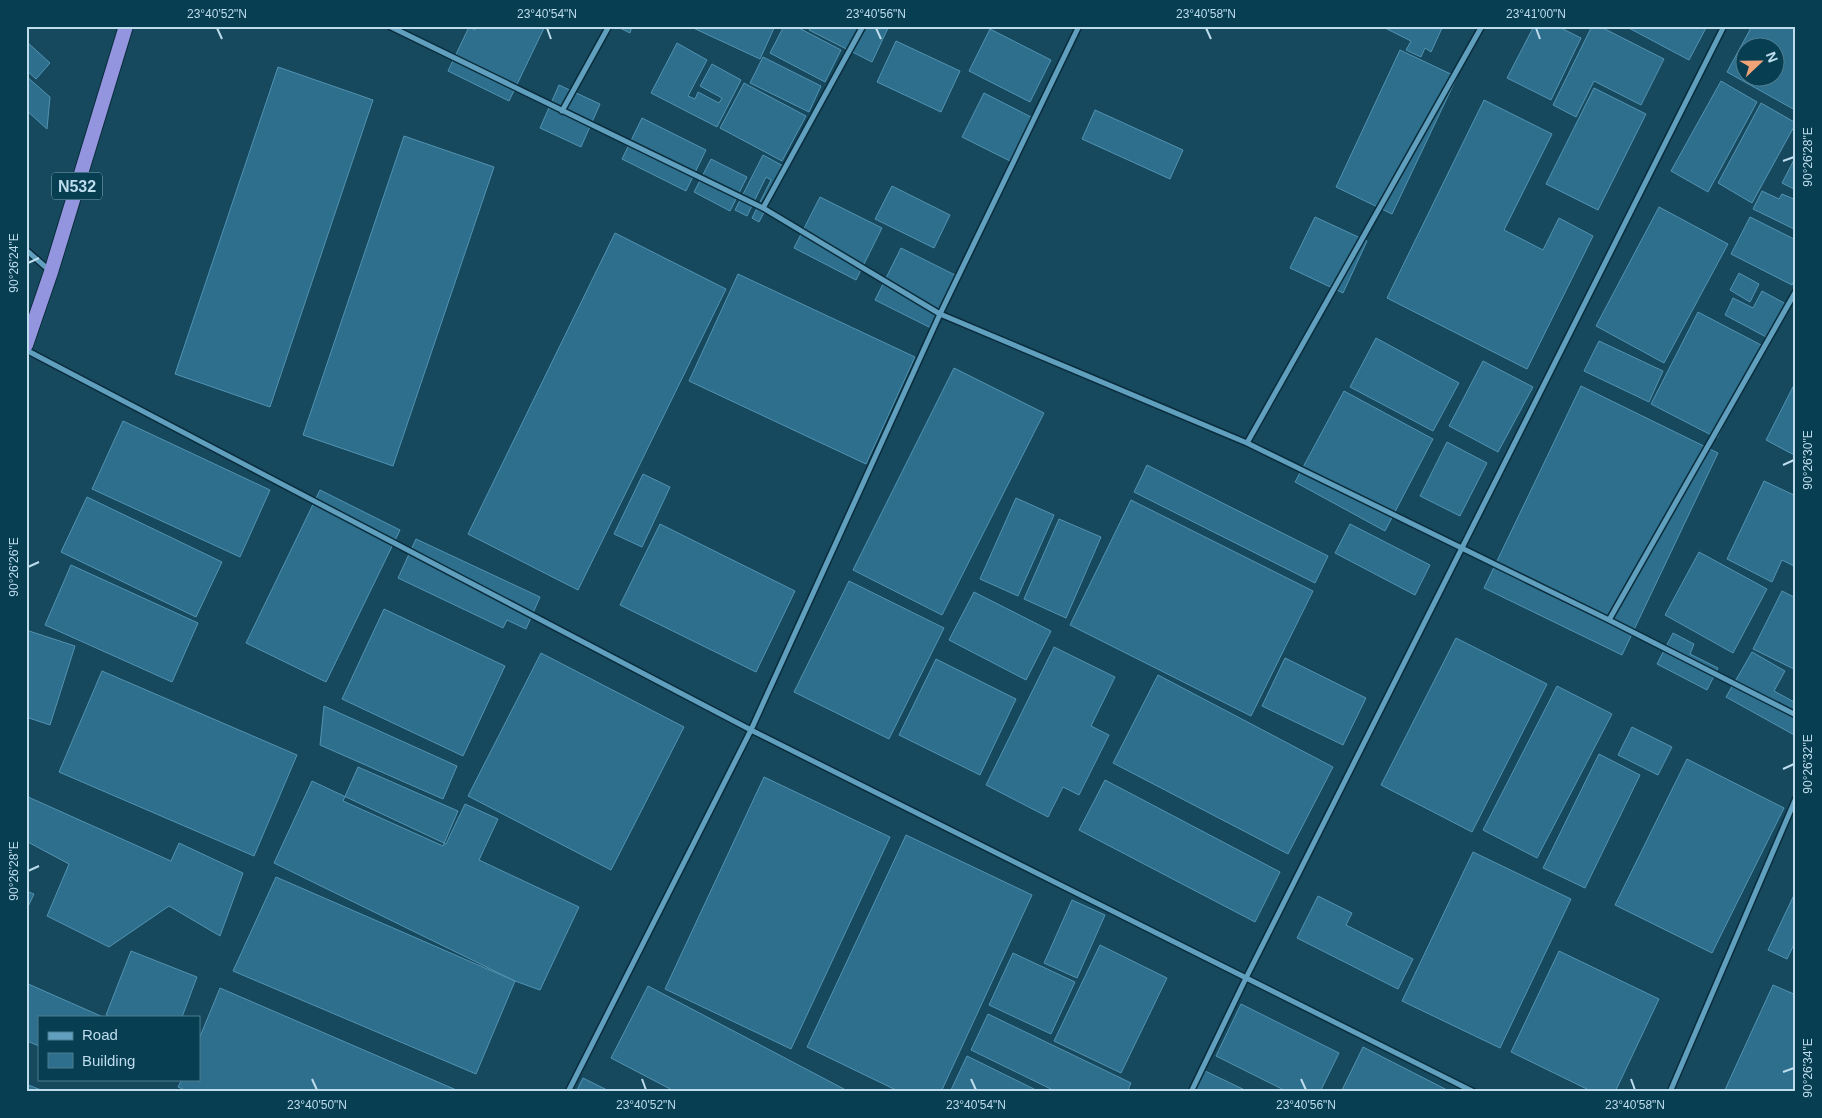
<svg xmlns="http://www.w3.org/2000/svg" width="1822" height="1118" font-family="Helvetica,sans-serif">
<rect width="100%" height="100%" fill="#16485e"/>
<path fill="#2d6f8c" stroke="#5393b1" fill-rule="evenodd" d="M477,26H545L509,101L448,71L469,27L475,30Z
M616,26H632L630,33Z
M689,26H775L760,59Z
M784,26H795L841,50L825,82L770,53Z
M811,26H889L872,62L809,30Z
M1381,26H1443L1431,52L1425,48L1421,57L1406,50L1411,41Z
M1534,26H1557L1581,38L1551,100L1507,78Z
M1592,26H1599L1664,59L1641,105L1594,81L1576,117L1553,105Z
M1625,26H1707L1689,60Z
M1752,26H1796L1795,110L1727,72ZM1744,48H1774V78H1744Z
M990,29L1051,60L1030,102L969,71Z
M26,41L50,63L36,79L26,70Z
M896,41L960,71L941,112L877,82Z
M677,43L707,60L688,96L695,99L698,92L719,103L722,98L700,86L712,64L741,80L717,127L651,93Z
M1400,50L1457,77L1392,214L1336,187Z
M763,57L821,86L809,112L750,83Z
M278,67L373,100L270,407L175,374Z
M26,76L50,97L47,129L26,110Z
M1721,81L1757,102L1708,192L1671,171Z
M744,83L806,116L782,161L720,128Z
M559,85L600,104L581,147L540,128Z
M1594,88L1646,114L1598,210L1546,184Z
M984,93L1031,117L1010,161L962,137Z
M1484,100L1552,134L1504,230L1543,250L1559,218L1593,236L1527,369L1387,298Z
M1761,103L1796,123L1752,203L1718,183Z
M1095,110L1183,150L1170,179L1082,139Z
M642,118L706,150L686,191L622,159Z
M404,136L494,167L393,466L303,435Z
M763,155L787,168L759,222L752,218L771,180L766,177L747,216L735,210Z
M1796,156V190L1782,183Z
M711,159L747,177L730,211L694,192Z
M892,186L950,215L934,248L875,219Z
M1762,191L1779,199L1782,194L1796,200V230L1753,209Z
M820,197L882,228L856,280L794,248Z
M1659,207L1728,244L1664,363L1596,326Z
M1315,217L1367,241L1343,293L1290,268Z
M1750,217L1796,240V277L1792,285L1731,254Z
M615,233L726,289L578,590L468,534Z
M901,248L959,277L933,329L875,300Z
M1739,273L1759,284L1750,302L1730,290Z
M738,274L915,357L866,464L689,381Z
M1762,291L1786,304L1768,338L1725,315L1733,298L1753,308Z
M1698,312L1763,346L1717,438L1651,404Z
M1376,338L1459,383L1433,431L1350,387Z
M1599,341L1663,371L1649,402L1584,371Z
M1483,361L1533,387L1498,452L1449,426Z
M954,368L1044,413L942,615L853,570Z
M1796,381V456L1766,440Z
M1581,386L1718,453L1622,655L1484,588Z
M1344,391L1433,439L1385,531L1295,482Z
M123,421L270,490L240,557L92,489Z
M1447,442L1487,463L1460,516L1420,496Z
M1147,465L1328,556L1315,583L1134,492Z
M643,474L670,487L642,547L614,534Z
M1764,481L1796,496V567L1782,560L1772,582L1727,559Z
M320,490L400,530L326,682L246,643Z
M87,497L222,562L196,617L61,552Z
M1016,498L1054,515L1018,596L980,579Z
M1131,500L1313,591L1251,716L1070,625Z
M1059,519L1101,537L1066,618L1024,599Z
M660,524L795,591L756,672L620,605Z
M1350,524L1430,565L1415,595L1335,553Z
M416,539L540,597L526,629L507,620L503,628L398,578Z
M1699,552L1767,589L1733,653L1665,615Z
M71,565L198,623L172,682L45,625Z
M849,581L944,628L889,739L794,692Z
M1782,591L1796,598V670L1753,649Z
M974,592L1051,631L1026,680L949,640Z
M384,609L505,666L463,756L342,699Z
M26,630L75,646L50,725L26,717Z
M1673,633L1694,644L1690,654L1718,668L1707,690L1657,664Z
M1456,638L1547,684L1472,832L1381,785Z
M1054,647L1115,677L1091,726L1109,735L1079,795L1063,787L1048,817L986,785Z
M1752,652L1785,671L1774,691L1796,703V736L1726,697Z
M541,653L684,727L611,870L468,796Z
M1285,658L1366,698L1343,745L1262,706Z
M936,659L1016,699L980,775L899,735Z
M102,671L297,755L254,856L59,772Z
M1158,675L1333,767L1288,854L1113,763Z
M1557,686L1612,714L1537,858L1483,830Z
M324,706L457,766L443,799L320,745Z
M1632,727L1672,747L1658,775L1618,755Z
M1599,754L1640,775L1585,888L1543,868Z
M1687,759L1784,808L1712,953L1615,905Z
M358,767L458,811L443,846L343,801Z
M764,777L890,837L791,1049L665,989Z
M1105,780L1280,872L1255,922L1079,830Z
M312,781L446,844L465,804L498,819L479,860L579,907L540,990L515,981L274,863Z
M26,796L171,861L179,843L243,873L220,936L169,906L109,947L47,916L69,864L26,841Z
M906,835L1032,895L941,1092H900L807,1047Z
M1473,852L1571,899L1500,1048L1402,1001Z
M276,877L515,981L476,1074L233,971Z
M26,891L34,894L26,911Z
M1794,895L1796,896V940L1787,959L1768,950Z
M1318,896L1352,913L1346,925L1413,959L1398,989L1297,938Z
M1072,900L1105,915L1077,978L1044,963Z
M1100,945L1167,978L1121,1073L1054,1041Z
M131,951L197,977L182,1017H111L106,1015Z
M1559,951L1659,999L1615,1092H1593L1511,1052Z
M1013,953L1075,982L1051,1034L989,1005Z
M26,983L103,1017H39V1046L27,1041L26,1043Z
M1773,985L1796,995V1092H1724Z
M648,986L844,1089L843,1092H676L611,1058Z
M220,988L461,1092H189L178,1087L182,1079H199V1039Z
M1241,1004L1339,1053L1320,1092H1288L1216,1056Z
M988,1014L1131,1083L1127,1092H1057L971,1050Z
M1363,1047L1451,1092H1341Z
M967,1056L1040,1092H950Z
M1203,1070L1249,1092H1192Z
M583,1078L611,1092H576Z
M26,1084L46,1092H26Z"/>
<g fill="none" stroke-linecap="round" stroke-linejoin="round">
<defs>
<path id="minor" d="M389,26L763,208L940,314L1247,443L1609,620L1796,715
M562,111L609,26
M763,208L863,26
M26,250L49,270
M26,350L751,730L1474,1092
M1247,443L1482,26
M1609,620L1796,291
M568,1092L751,730L940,314L1079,26
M1191,1092L1246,978L1724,26
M1670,1092L1796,798"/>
<path id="trunk" d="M26,345L51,272L126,26"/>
</defs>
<use href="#minor" stroke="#0a2d3c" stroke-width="8"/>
<use href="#trunk" stroke="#0a2d3c" stroke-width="16"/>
<use href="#minor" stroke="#609fbe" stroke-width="5"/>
<use href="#trunk" stroke="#9396df" stroke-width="14"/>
</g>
<path fill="none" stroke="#bddcec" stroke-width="2" d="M217,28L222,39M547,28L551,39M876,28L881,39M1206,28L1211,39M1536,28L1540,39M1783,161L1794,157M28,263L39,258M1783,465L1794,460M28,567L39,562M1783,769L1794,764M28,871L39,866M1783,1072L1794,1068M312,1079L317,1090M642,1079L646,1090M971,1079L976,1090M1301,1079L1306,1090M1631,1079L1635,1090"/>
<g text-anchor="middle" stroke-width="4" stroke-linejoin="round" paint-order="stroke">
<rect fill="#073e52" stroke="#86adbe" stroke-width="1" x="52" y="172.5" width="50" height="27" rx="4"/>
<g font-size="16" font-weight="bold" fill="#bddcec">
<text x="77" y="192">N532</text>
</g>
</g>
<rect width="1822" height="1118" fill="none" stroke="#073e52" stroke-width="55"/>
<rect x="38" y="1016" width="162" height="65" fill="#073e52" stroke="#507d90"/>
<rect x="48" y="1032" width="25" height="8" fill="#609fbe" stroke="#507d90"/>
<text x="82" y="1040" font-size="15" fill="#bddcec">Road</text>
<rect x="48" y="1053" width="25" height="15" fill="#2d6f8c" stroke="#507d90"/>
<text x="82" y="1066" font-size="15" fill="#bddcec">Building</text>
<g transform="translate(1760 62) rotate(68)"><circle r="24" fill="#073e52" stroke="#507d90"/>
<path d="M0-4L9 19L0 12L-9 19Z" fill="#efa377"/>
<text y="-8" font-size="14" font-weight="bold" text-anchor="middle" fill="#bddcec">N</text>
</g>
<rect x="28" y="28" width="1766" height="1062" fill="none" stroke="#bddcec" stroke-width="2"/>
<g font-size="12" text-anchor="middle" fill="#bddcec">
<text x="217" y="18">23°40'52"N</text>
<text x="547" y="18">23°40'54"N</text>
<text x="876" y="18">23°40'56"N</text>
<text x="1206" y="18">23°40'58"N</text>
<text x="1536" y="18">23°41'00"N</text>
<text transform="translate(1808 157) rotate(-90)" y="4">90°26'28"E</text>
<text transform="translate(14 263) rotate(-90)" y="4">90°26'24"E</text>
<text transform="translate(1808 460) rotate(-90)" y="4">90°26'30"E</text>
<text transform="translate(14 567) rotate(-90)" y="4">90°26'26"E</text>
<text transform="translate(1808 764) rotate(-90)" y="4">90°26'32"E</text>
<text transform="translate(14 871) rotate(-90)" y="4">90°26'28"E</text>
<text transform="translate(1808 1068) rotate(-90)" y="4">90°26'34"E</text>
<text x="317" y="1109">23°40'50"N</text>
<text x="646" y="1109">23°40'52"N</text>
<text x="976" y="1109">23°40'54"N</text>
<text x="1306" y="1109">23°40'56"N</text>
<text x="1635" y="1109">23°40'58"N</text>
</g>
</svg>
